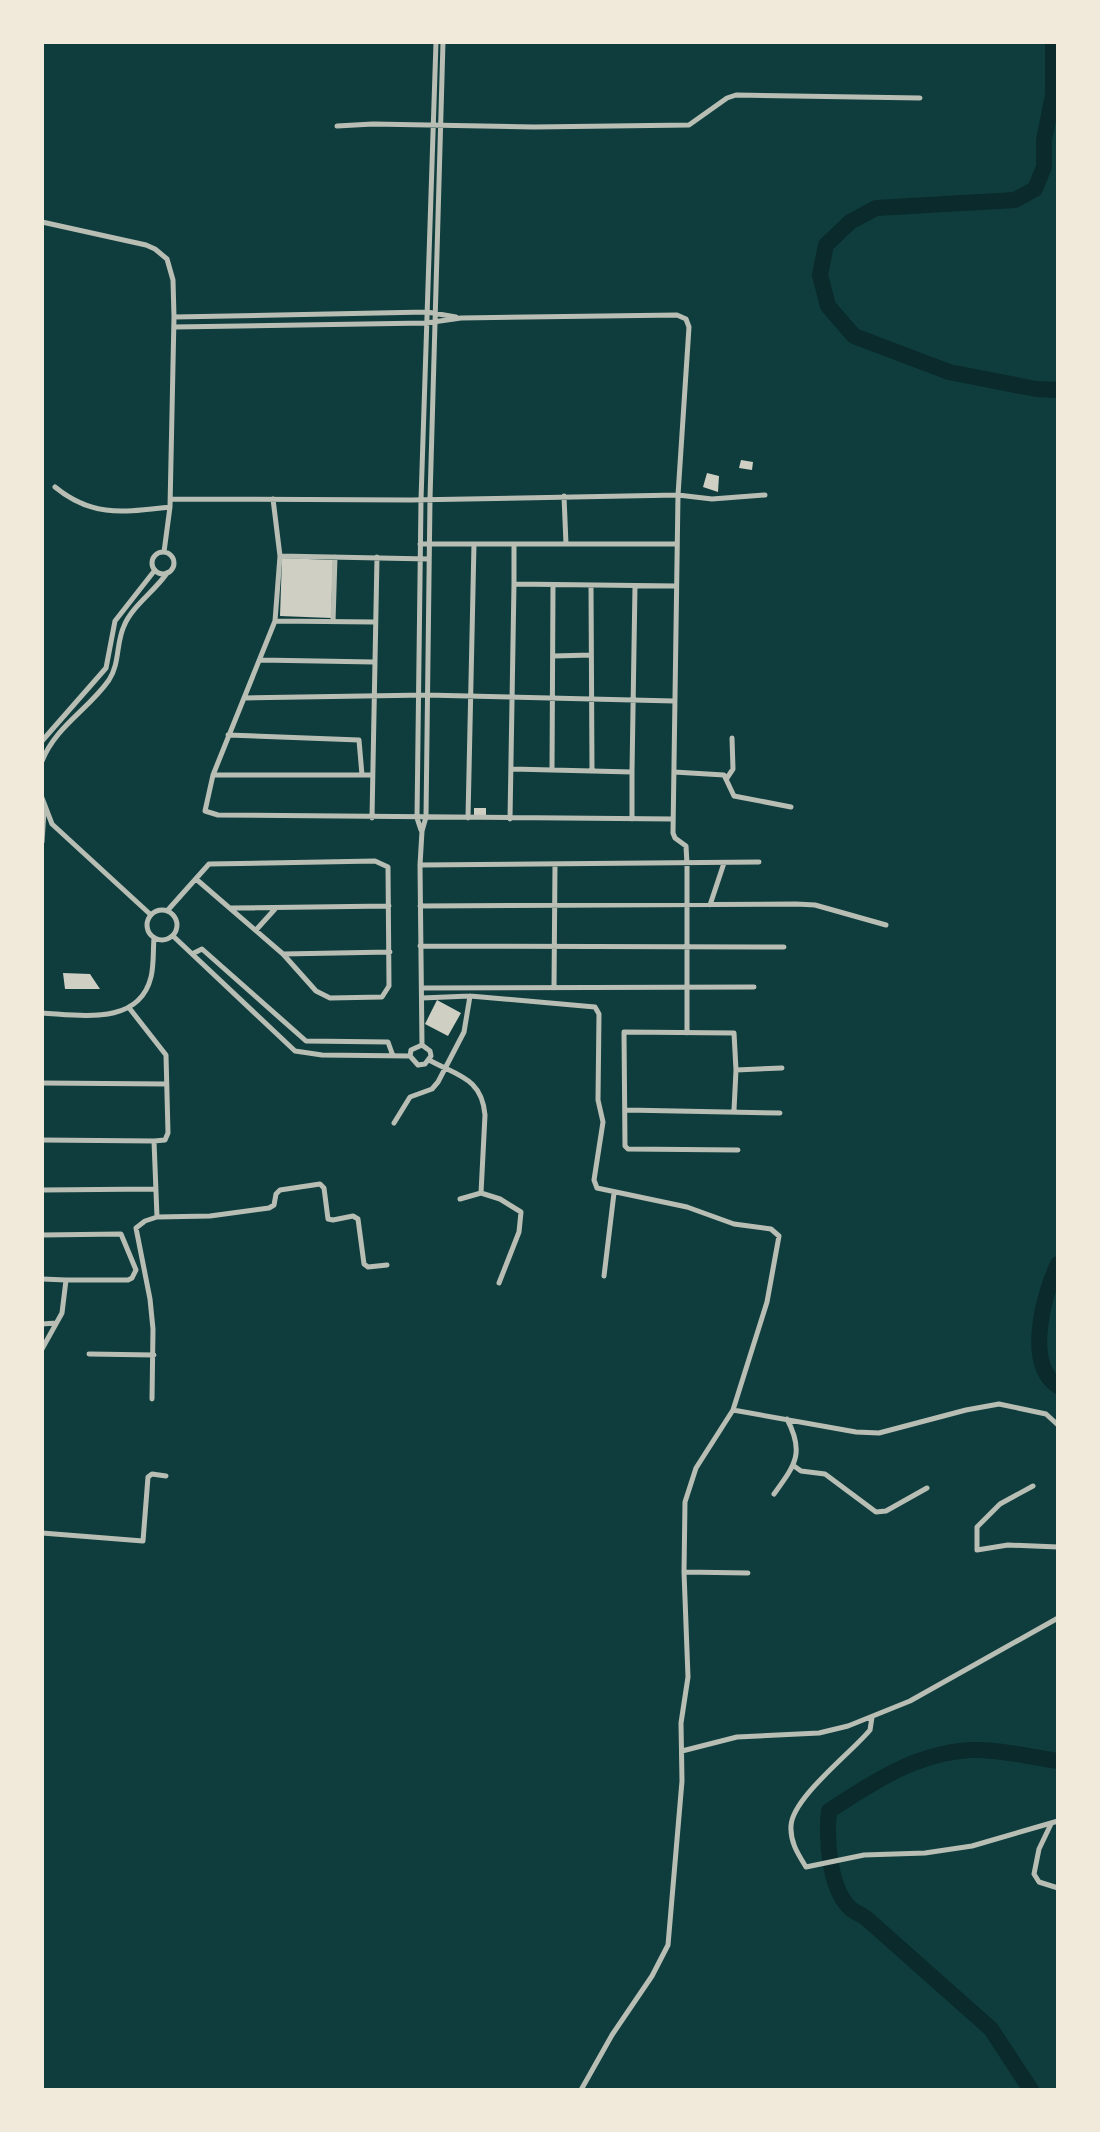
<svg xmlns="http://www.w3.org/2000/svg" width="1100" height="2132" font-family="Roboto,sans-serif">
<rect width="100%" height="100%" fill="#0f3d3e"/>
<g fill="none" stroke-linecap="round" stroke-linejoin="round">
<path stroke="#0a2a2b" stroke-width="16" d="M1053,42V95L1044,140V167L1035,189L1015,200L876,208L850,222L826,245L820,275L828,306L854,336L949,372L1036,389L1058,390
M1058,1264C1044,1294 1024,1364 1058,1386
M1031,2090L991,2029L866,1918C862,1915 854,1912 850,1908C829,1888 826,1838 829,1811C873,1782 916,1753 971,1750C999,1749 1031,1757 1058,1761"/>
</g>
<path fill="#cfcfc3" d="M741,460L753,462L752,470L739,468Z
M707,473L719,476L718,492L703,487Z
M282,558L333,560L331,618L280,616Z
M474,808H486V816H474Z
M63,973L90,974L100,989H65Z
M437,1000L461,1013L448,1036L425,1024Z"/>
<g fill="none" stroke-linecap="round" stroke-linejoin="round">
<path stroke="#b8beb3" stroke-width="5" d="M337,126L373,124L534,127L689,125L727,98L736,95L920,98
M42,222L146,245L155,249L167,259L173,280L174,317L170,507L164,552
M174,317L427,312L456,317
M174,327L426,323L461,318L677,315L686,319L689,327L678,495L673,833L675,838L686,846L687,864V1033
M55,487C93,518 124,512 170,507
M564,496L566,544
M170,499L411,500L678,495L712,499L765,495
M273,499L280,556L275,621L213,775L205,811L218,815L673,819
M420,544H677
M152 563a11 11 0 1 1 22 0a11 11 0 1 1-22 0Z
M280,556L429,559
M514,584V544
M591,585L592,771
M275,621L374,622
M333,622L335,557
M553,656L591,655
M260,660L374,662
M244,698L426,695L674,701
M228,735L359,740L362,775
M42,741L106,668L115,621L155,570
M42,761C56,726 88,710 109,680C120,663 116,643 124,626C132,606 155,591 167,573
M512,769L632,772L635,586
M552,770L553,585
M632,772V819
M674,772L724,775L734,796L791,807
M213,775H372
M727,778L733,769L732,738
M42,798L52,824L151,915
M372,818L377,557
M468,818L474,544
M510,819L514,584L676,586
M421,830L417,818L421,500L436,42
M42,842L44,811
M420,865L759,862
M196,879L283,954L390,952
M710,905L724,863
M420,906L796,904L815,905L886,925
M230,908L389,906
M147 925a15 15 0 1 1 30 0a15 15 0 1 1-30 0Z
M167,911L209,864L375,861L388,867L389,986L382,997L330,998L316,991L283,954
M256,930L275,909
M173,936L295,1051L322,1055L410,1056
M420,946L784,947
M192,954L202,949L306,1041L388,1042L393,1056
M422,988L754,987
M554,988L555,865
M422,998L470,996L595,1007L599,1014L598,1100L603,1122L594,1180L597,1188L687,1207L734,1224L771,1229L779,1236L767,1302L733,1410L696,1468L685,1502L684,1572L688,1677L681,1723L682,1781L668,1945L652,1976L612,2035L581,2090
M130,1009L166,1055L168,1133L165,1140L154,1141L157,1217L145,1221L136,1228L150,1299L153,1329L152,1399
M42,1013C81,1015 139,1026 151,977C154,965 153,950 154,938
M422,1045L411,1050L410,1056L418,1065L425,1064L431,1056L430,1051L422,1045L420,865L422,831L426,817L430,499L443,42
M429,1060C458,1076 482,1078 485,1115L481,1193L500,1199L521,1212L519,1232L499,1283
M736,1070L782,1068
M42,1083L167,1084
M626,1110L780,1113
M734,1110L736,1070L734,1033L624,1032L625,1146L628,1149L738,1150
M394,1123L410,1097L432,1089L438,1082L464,1032L470,996
M42,1140L154,1141
M42,1190L154,1189
M460,1199L481,1193
M157,1217L210,1216L269,1208L274,1205L276,1194L280,1190L320,1184L324,1188L328,1219L333,1220L353,1216L358,1219L364,1264L368,1267L387,1265
M42,1235L121,1234L136,1270L132,1278L128,1280H66L62,1313L42,1349
M604,1276L614,1193
M42,1279L66,1280
M42,1324L56,1323
M89,1354L154,1355
M733,1410L856,1432L879,1433L966,1410L999,1404L1046,1414L1058,1425
M794,1466L801,1471L825,1474L876,1512L886,1511L927,1488
M1033,1486L1000,1504L977,1527V1550L1008,1545L1058,1547
M774,1494C795,1465 805,1453 787,1419
M42,1533L143,1541L148,1477L152,1474L166,1476
M684,1572L748,1573
M872,1717L870,1730C851,1753 792,1798 791,1826C790,1842 798,1854 806,1867L864,1855L925,1853L972,1846L1058,1821
M682,1751L737,1737L819,1733L848,1726L910,1701L1058,1618
M1051,1824L1039,1849L1034,1874L1039,1882L1058,1888"/>
</g>
<rect width="1100" height="2132" fill="none" stroke="#f1e9da" stroke-width="88"/>
</svg>
